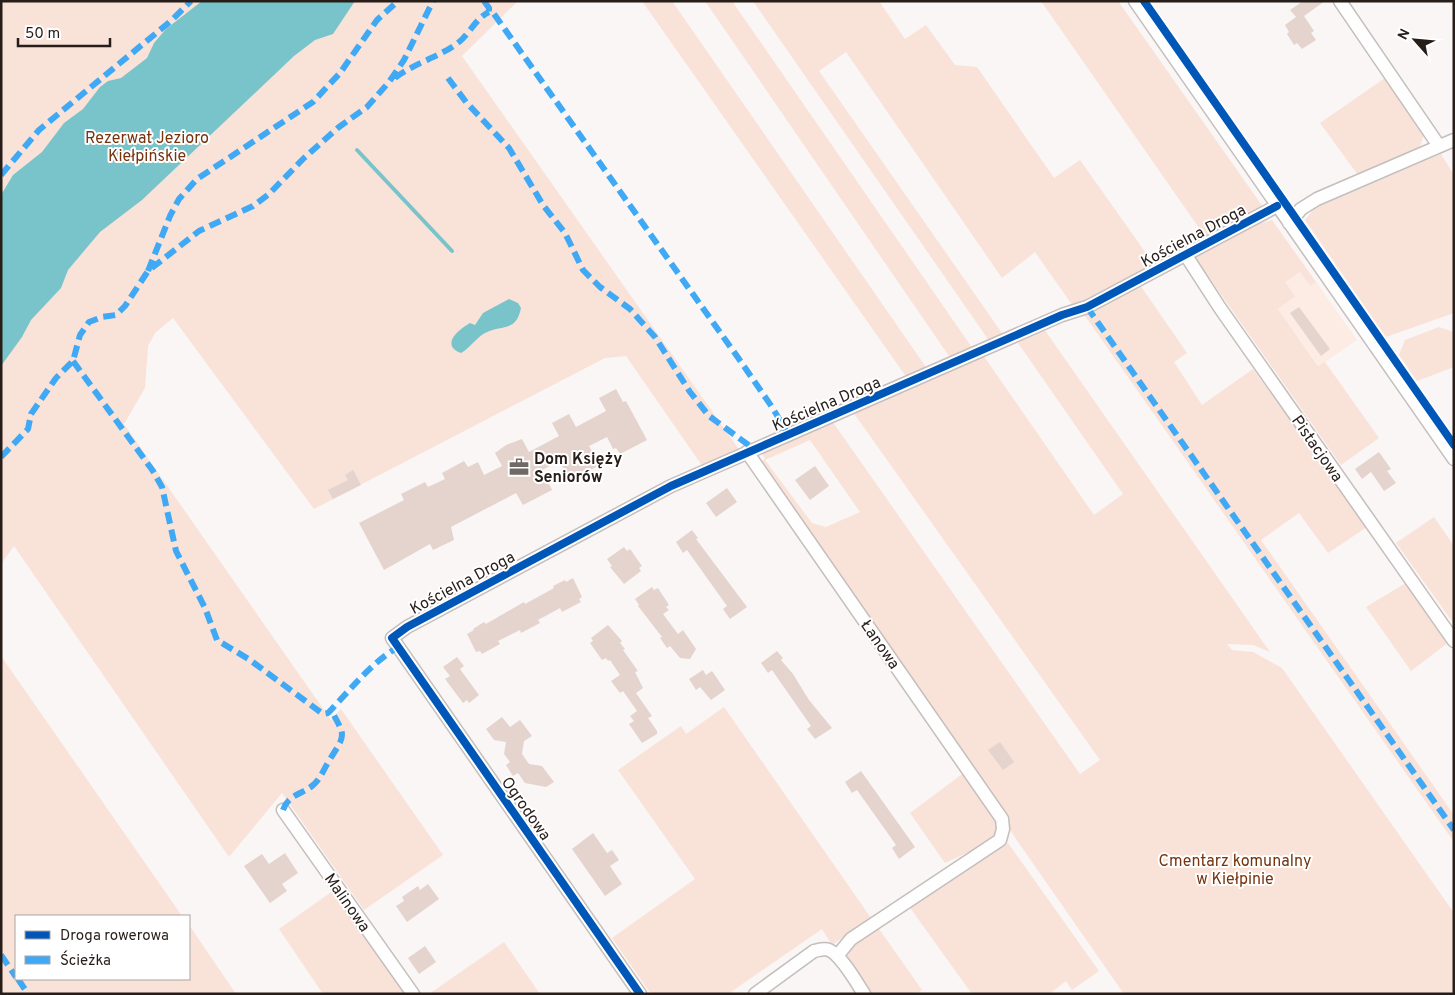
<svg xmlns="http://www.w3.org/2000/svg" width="1455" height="995" font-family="Overpass,sans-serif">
<rect width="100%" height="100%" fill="#f9f6f5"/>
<path fill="#fcece4" d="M1300,272L1310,286L1316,282L1357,340L1319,366L1278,309L1284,304L1285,282Z"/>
<path fill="#f9e2d8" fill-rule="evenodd" d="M1,1H518L462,56L740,451L703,467L626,356L605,358L314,509L173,318L155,333L148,346L145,388L124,424L331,720L341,709L443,855L364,910L282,793L229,857L14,546L1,564Z
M642,1H672L928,370L907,378Z
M705,1H732L973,349L951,359Z
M753,1H879L905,39L926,25L955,65L977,67L1054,178L1080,160L1155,266L1073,306L1035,252L1002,278L846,52L819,71L1004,336L990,342Z
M1041,1H1118L1263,207L1206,238Z
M1385,78L1424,134L1420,147L1358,175L1320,123Z
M1441,154L1454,175V313L1386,337L1305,220L1315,208Z
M1272,220L1316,282L1310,286L1300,272L1285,282L1295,296L1278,309L1318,366L1325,362L1379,438L1341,465L1194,256L1253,225Z
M1140,285L1187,353L1174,362L1202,405L1253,369L1367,527L1328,553L1299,513L1261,540L1454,815V842L1083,313Z
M1439,327L1454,332V367L1417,381L1399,355L1405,340Z
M1044,329L1270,652L1253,645L1227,644L1232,650L1253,652L1282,668L1454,913V994H1124L1007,826L1009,818L760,462L765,459L760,451L832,421L1080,774L1100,760L853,412L983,355L1094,515L1123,494L1016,340ZM810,440L860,512L826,527L812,523L765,460Z
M1434,517L1454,546V624L1396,543Z
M1406,583L1449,642L1411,671L1366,607Z
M1,656L182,916H16V979H189V925L236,994H1Z
M724,707L871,918L832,945L822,929L728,994H651L612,938L695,879L618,770L681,726L686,734Z
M965,772L999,820L998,834L973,850L945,863L910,813Z
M1008,843L1099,971L1072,990L1066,981L1049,994H972L908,905L990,851Z
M337,888L411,994H323L279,929Z
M877,926L922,990L917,994H867L845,957L848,948Z
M504,942L540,994H429Z"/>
<path fill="#78c4ca" d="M202,1H355L333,34L315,40L294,56L142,200L100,232L68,270L61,288L31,320L22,337L1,366V195L13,175L42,152L64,123L83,109L100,87L108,81L121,78L147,58L154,43L166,29Z
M509,299L518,303L521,308C516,333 501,324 485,333C476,338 470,348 461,353C440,345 458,330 470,323L475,325L483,313Z"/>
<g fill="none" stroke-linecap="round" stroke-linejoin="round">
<path stroke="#78c4ca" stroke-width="4" d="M357,150L452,251"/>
</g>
<path fill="#e4d4cd" d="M1303,1H1325L1304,16L1314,31L1311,33L1316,40L1302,49L1297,43L1294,45L1287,34L1289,32L1285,25L1296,17L1290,10Z
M1299,307L1330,349L1321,356L1290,313Z
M616,389L623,402L626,401L647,440L620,454L616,448L613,449L607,437L589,446L600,465L573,479L569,473L566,474L560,461L542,470L552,490L523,505L516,493L451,527L454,540L433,550L430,544L384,570L359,523L404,500L401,494L425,482L428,487L445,479L442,473L464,461L468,467L478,462L484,475L502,466L495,453L506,445L522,439L529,452L559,436L552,423L569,414L576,427L606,411L599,398Z
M1379,452L1391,469L1387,471L1396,483L1384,491L1371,472L1362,479L1355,469Z
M815,466L829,486L810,500L795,480Z
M353,470L361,485L333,499L328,490L348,480L345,475Z
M727,488L737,502L716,517L706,503Z
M692,530L698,538L696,539L747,607L730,619L723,609L727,606L687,550L683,553L676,542Z
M624,547L627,551L630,549L642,566L639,568L641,571L624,584L610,567L612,566L607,559Z
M573,578L582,597L579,599L581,602L562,612L560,608L538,620L540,623L521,633L520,630L498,641L500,644L482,654L480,651L476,652L467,634L474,630L473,629L484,622L486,624L524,602L525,604L554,588L553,586L565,580L566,582Z
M652,587L654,590L658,588L669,605L666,607L669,610L663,614L678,634L683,630L696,649L690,659L680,658L670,646L667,648L660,638L662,637L638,606L639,605L635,599Z
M608,625L622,641L620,643L625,649L623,650L638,671L635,672L643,688L636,693L652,716L648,718L657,731V734L642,743L629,724L634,721L630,716L637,711L623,691L620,693L611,681L620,675L610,660L608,661L606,658L602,660L590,643L593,641L591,638Z
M777,651L783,658L781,660L793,674L809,700L832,728L815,739L807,729L811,726L772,670L768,673L761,663Z
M457,657L464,666L460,669L479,695L469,703L467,700L463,703L445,679L450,676L443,667Z
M703,670L706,675L712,671L725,690L711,700L700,687L696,690L689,679Z
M502,717L510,727L520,720L532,736L524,741L522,754L529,764L542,766L554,782L546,787L525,783L518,773L513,776L506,765L510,762L504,754L506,742L494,740L486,729Z
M1000,742L1014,762L1003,770L988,750Z
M861,771L915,847L899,859L892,848L896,845L857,790L852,793L845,782Z
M593,833L607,853L612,850L619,860L610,866L622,884L605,896L572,849Z
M285,853L298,873L282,884L287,891L270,903L244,866L262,854L269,864Z
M428,884L439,899L407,922L396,906L404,901L402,897L418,886L420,890Z
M425,946L436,962L419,974L408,958Z"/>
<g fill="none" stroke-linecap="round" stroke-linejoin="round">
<defs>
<path id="street" d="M1135,1L1454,459
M1340,1L1439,146
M1289,223L1301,209L1317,199L1454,140
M1185,254L1220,308L1454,641
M747,452L1002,819L1003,829L1000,840L851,939L837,956
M283,810L413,994
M640,994L392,638L407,627L671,486L1062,315L1087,307L1277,206
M755,994L814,951C819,950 824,948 829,950C841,955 857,983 864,994"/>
</defs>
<use href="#street" stroke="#c4bebc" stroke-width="15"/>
<use href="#street" stroke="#fefefe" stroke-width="12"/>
<path stroke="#3fa9f5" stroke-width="6" stroke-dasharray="12 6" stroke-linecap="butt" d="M484,1L489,8V12L494,14L739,359L772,407L788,434
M395,78C414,63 440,57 459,42C470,33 476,18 489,12
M448,78L466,102L509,148L543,205L565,233L583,270L600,287L630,309L655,337L690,392L709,416L754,449
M1,175L39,130L172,20L191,1
M148,271L170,216L179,199L197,179L313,102L340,73L377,20L398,1
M1087,307L1454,830
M73,361L153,471L162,487L176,551L205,608L217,640L250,660L323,714L328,713C351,689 370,664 398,647
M1,457L28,429L31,414L56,378L73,361L80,335L89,322L102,317L116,315L125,306L148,271L199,231L253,206L269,194L304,158L339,127L367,107L389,82L404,60L433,1
M283,810C288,795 300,795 312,786C321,779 323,770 329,761C345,734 347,739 331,710
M1,955L16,977
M18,979L28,994"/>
<defs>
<path id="cycleway" d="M1144,1L1454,445
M640,994L392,638L407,627L671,486L1062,315L1087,307L1277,206"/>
</defs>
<use href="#cycleway" stroke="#fff" stroke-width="11"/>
<use href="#cycleway" stroke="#0057b8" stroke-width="8"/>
</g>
<defs>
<symbol id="office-bare" viewBox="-9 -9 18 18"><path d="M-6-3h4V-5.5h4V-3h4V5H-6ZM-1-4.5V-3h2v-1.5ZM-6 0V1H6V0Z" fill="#706966" stroke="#fff" stroke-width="2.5" paint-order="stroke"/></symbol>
</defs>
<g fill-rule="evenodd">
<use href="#office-bare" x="505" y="453" width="28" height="28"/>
</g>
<g text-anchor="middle" stroke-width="4" stroke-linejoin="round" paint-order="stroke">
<g font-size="16" fill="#75330e" stroke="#fff">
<text x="147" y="143">Rezerwat Jezioro<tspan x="147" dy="18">Kiełpińskie</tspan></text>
<text x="1235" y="866">Cmentarz komunalny<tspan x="1235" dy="18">w Kiełpinie</tspan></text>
</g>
<g font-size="16" fill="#271d19" stroke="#fff">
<text transform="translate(1193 235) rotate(-28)" y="6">Kościelna Droga</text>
<text transform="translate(826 403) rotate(-23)" y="6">Kościelna Droga</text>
<text transform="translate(1318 448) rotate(55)" y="6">Pistacjowa</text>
<text transform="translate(462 582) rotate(-28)" y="6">Kościelna Droga</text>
<text transform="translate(881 644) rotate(55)" y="6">Łanowa</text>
<text transform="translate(527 808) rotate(55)" y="6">Ogrodowa</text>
<text transform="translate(348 902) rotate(55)" y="6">Malinowa</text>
</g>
<g font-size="16" font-weight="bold" fill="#271d19" stroke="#fff" text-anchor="start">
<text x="534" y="464">Dom Księży<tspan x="534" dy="18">Seniorów</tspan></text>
</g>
</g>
<rect width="1455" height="995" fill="none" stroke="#271d19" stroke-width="5"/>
<rect x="15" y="915" width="175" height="65" fill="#ffffff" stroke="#a9a5a3"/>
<rect x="25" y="931" width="25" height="8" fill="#0057b8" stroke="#a9a5a3"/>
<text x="60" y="940" font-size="15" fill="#271d19">Droga rowerowa</text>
<rect x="25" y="956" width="25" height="8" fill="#3fa9f5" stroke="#a9a5a3"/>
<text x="60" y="965" font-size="15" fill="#271d19">Ścieżka</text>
<g transform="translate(1415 40) rotate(297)" stroke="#ffffff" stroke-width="4" paint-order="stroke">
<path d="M0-4L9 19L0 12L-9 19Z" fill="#271d19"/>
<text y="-8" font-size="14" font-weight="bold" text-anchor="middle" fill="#271d19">N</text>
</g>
<path d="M18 38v8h92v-8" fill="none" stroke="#271d19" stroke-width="2.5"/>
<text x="25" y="38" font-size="15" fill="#271d19" stroke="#ffffff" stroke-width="4" paint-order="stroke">50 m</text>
</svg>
